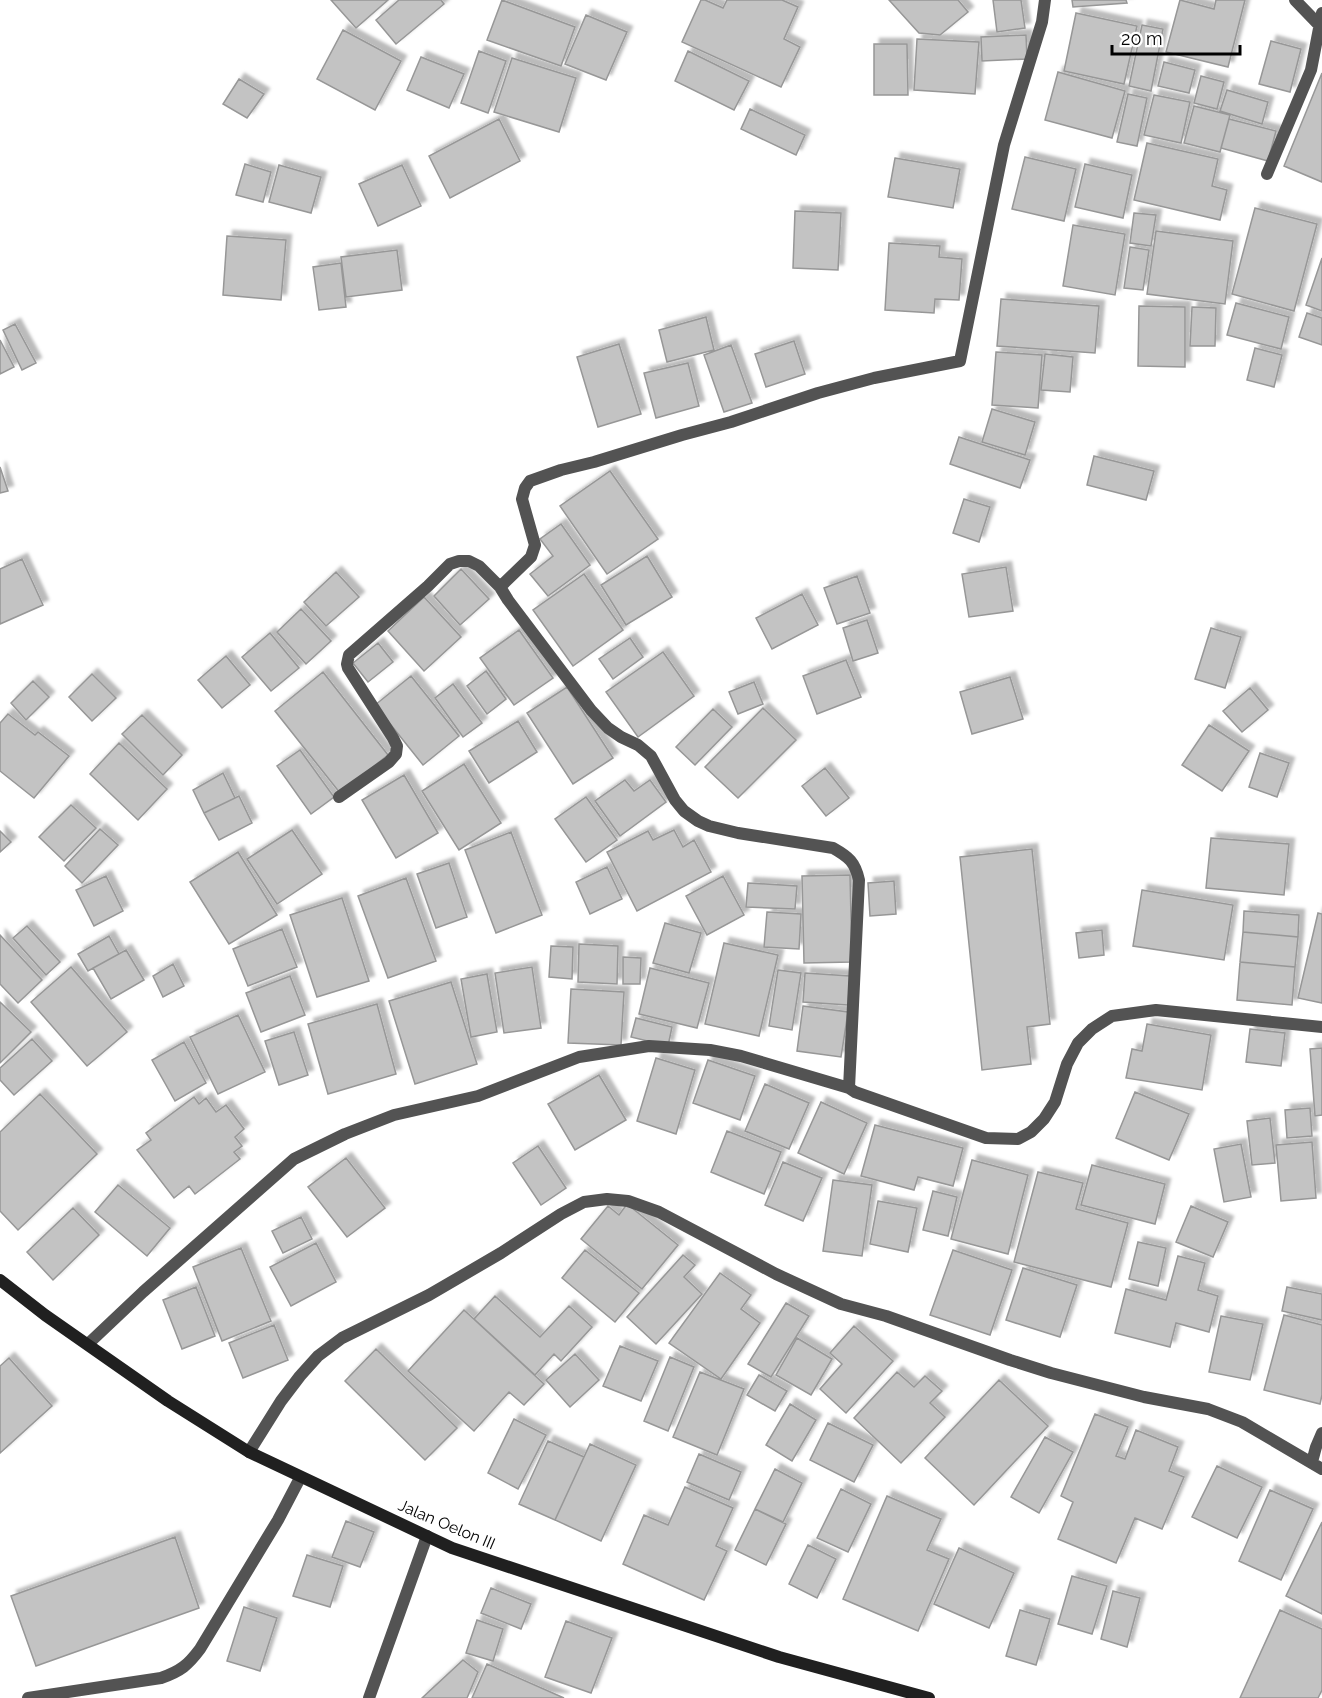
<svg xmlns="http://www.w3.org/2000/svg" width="1322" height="1698" font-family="Raleway,sans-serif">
<defs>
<filter id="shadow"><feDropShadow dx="5.5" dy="-5.5" stdDeviation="1.5" flood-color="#0004"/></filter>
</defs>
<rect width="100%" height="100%" fill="#fff"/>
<path fill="#c3c3c3" stroke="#979797" stroke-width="1.5" filter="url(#shadow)" d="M331,0H388L356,28Z
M399,0H441L444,4L396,44L376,20Z
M502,0L575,27L561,66L487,40Z
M701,0H705L723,8L727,0H782L798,7L784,39L800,47L781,87L682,42Z
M889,0H958L968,12L940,35L919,33Z
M993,0H1021L1025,28L997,32Z
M1072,0H1126L1127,3L1073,7Z
M1180,0L1214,9L1216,0H1245L1228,67L1166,52Z
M1076,13L1137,26L1124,84L1064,71Z
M586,15L627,32L606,80L565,64Z
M1142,25L1163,29L1151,91L1129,86Z
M343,30L401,61L375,110L317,79Z
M1026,35L1027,59L982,61L981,37Z
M917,39L979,42L975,94L914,90Z
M1271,41L1301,49L1290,92L1259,84Z
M874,44H907L908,95H874Z
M479,51L506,61L488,113L461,103Z
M688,51L749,81L734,110L675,81Z
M421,57L464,74L449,108L407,90Z
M512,58L576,78L559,132L494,112Z
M1164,62L1195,70L1189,93L1158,86Z
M1058,72L1125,91L1112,138L1045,120Z
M1322,73V182L1284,166Z
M1201,76L1224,82L1217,109L1194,103Z
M239,79L264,94L247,118L223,104Z
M1227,90L1268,102L1262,124L1220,111Z
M1128,94L1147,98L1137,146L1117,142Z
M1154,95L1190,102L1181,143L1144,135Z
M1194,106L1230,115L1220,152L1184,143Z
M750,109L805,135L796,155L741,129Z
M499,119L520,161L450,198L429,156Z
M1229,119L1276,131L1268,161L1221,148Z
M1147,143L1218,159L1212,186L1227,190L1220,220L1134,200Z
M1025,157L1076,169L1064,221L1012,209Z
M895,158L960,169L953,208L888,197Z
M245,164L271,172L263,202L236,195Z
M1085,164L1132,175L1123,218L1075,207Z
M279,165L321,177L311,213L269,202Z
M402,165L421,206L378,226L359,184Z
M1255,208L1317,224L1294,311L1232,294Z
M795,211L841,213L838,270L793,268Z
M1134,213L1156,215L1151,246L1130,243Z
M1073,225L1125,234L1115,295L1063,286Z
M1156,231L1233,241L1225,304L1147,294Z
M227,236L286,240L281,300L223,295Z
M889,243L940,246L939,257L962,259L959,300L935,299L934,313L885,310Z
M1130,247L1149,250L1143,290L1124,288Z
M397,250L402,290L346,297L341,257Z
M1322,258V311L1306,305Z
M341,263L346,307L319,310L313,267Z
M1001,299L1099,306L1095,353L997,346Z
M1236,303L1289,317L1281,349L1227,335Z
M1139,306L1185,307V367L1138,366Z
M1192,307L1216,308L1215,346H1190Z
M1307,313L1322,318V345L1299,337Z
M706,317L714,350L667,362L659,330Z
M15,324L36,363L22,370L3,330Z
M0,340L14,367L0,374Z
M794,341L805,374L766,387L755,354Z
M619,344L641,414L598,427L577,357Z
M731,345L752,403L724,412L704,355Z
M1255,348L1282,355L1274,387L1247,380Z
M996,352L1042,355L1038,408L992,405Z
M1045,354L1073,357L1070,392L1041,390Z
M688,363L699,406L656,418L644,373Z
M992,409L1035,422L1025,455L982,442Z
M959,437L1030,460L1020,488L950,464Z
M1094,456L1154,471L1146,500L1087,485Z
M0,467L8,491L0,493Z
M610,471L658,539L607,574L560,506Z
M964,499L990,507L979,542L953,533Z
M561,524L590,565L548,596L530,574L553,556L540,539Z
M647,556L672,597L626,625L601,585Z
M22,559L43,605L0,624V569Z
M1006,567L1013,611L969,617L962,574Z
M461,569L489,599L460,625L434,596Z
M336,572L359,597L326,626L304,602Z
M584,574L623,630L573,666L533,610Z
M857,576L870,613L837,624L824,588Z
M802,594L818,625L772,649L756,618Z
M424,597L461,637L424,671L388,631Z
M301,609L331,641L306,664L277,632Z
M867,620L878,653L853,661L843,628Z
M1211,628L1241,637L1225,688L1195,679Z
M519,630L553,678L514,705L480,658Z
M270,633L299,668L271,691L242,657Z
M630,638L643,657L613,679L599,659Z
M378,643L393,662L368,682L353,663Z
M663,652L694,696L638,737L606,692Z
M226,656L250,685L222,708L198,680Z
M846,660L861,697L817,714L803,676Z
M486,671L506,699L487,714L467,686Z
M323,672L388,755L340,793L275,711Z
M92,674L116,698L92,721L69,697Z
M411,676L459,736L423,765L375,705Z
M1010,677L1023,719L972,734L960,692Z
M33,681L49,697L26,720L11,703Z
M754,682L763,704L738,714L729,692Z
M453,684L482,723L463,737L435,698Z
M567,687L613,758L573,784L527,713Z
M1250,688L1268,710L1242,732L1223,711Z
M763,708L796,740L738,798L705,767Z
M713,709L732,727L695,765L676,747Z
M8,714L35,735L38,732L69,756L34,798L0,771V723Z
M142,715L182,755L163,775L122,734Z
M518,721L537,752L489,783L469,751Z
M1209,725L1249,751L1222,791L1182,765Z
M119,743L167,789L138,820L90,774Z
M300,750L334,797L311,814L277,766Z
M1260,753L1289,763L1277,797L1249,787Z
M464,764L501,823L459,850L422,791Z
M825,768L849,798L826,816L802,786Z
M223,773L235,798L204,813L193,790Z
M404,775L438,833L396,858L362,800Z
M625,780L634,791L650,780L666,802L620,836L595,801Z
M239,796L252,823L219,840L204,813Z
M586,797L617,840L586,862L555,819Z
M71,805L96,828L64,861L39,837Z
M100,829L118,845L82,883L65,866Z
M292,830L322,874L277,904L247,859Z
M674,830L683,847L694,840L711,872L637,911L607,852L648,831L653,840Z
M0,831L11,842L0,852Z
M511,832L542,915L496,933L465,850Z
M1211,838L1289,844L1284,895L1206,888Z
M1032,849L1050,1024L1027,1027L1031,1064L982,1070L960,857Z
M238,852L277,915L229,944L190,882Z
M449,863L467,917L436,928L417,874Z
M607,867L622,899L590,914L576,882Z
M850,875L852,962L804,963L802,876Z
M106,876L123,911L94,926L76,890Z
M723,876L744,915L707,935L686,896Z
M406,878L436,961L388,978L358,896Z
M894,881L896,914L870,916L868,883Z
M748,883L797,886L795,909L746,907Z
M1142,890L1233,905L1224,960L1133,946Z
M342,898L369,981L317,997L290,915Z
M1244,911L1299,915L1298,937L1243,932Z
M767,912L801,914L799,949L764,947Z
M1318,913L1322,914V1003L1298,998Z
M665,923L701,933L689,973L653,963Z
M27,926L60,962L46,975L13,938Z
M282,929L297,967L248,986L233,949Z
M1102,930L1104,955L1079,958L1076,933Z
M1243,932L1298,937L1295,967L1240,962Z
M0,935L42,980L18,1003L0,984Z
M109,936L119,954L88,971L78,954Z
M724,943L778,955L759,1036L705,1024Z
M579,944L618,946L617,984L578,982Z
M551,946L573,947L572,979L549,977Z
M126,950L144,980L111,999L93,968Z
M623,957L641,958L640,984H623Z
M1240,962L1295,967L1292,1005L1237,1000Z
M173,964L184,986L163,997L153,976Z
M71,967L127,1032L87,1066L31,1002Z
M532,967L541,1028L504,1033L495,973Z
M650,968L709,983L697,1028L639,1014Z
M778,970L801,973L792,1030L769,1026Z
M805,973L850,976L848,1005L803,1002Z
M487,974L497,1032L471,1037L461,979Z
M290,976L305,1015L261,1032L246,993Z
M451,982L477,1064L415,1084L389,1001Z
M571,989L624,992L621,1045L568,1043Z
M0,1002L31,1032L0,1063Z
M377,1004L396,1074L328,1094L308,1024Z
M803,1006L848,1012L841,1057L797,1051Z
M238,1015L265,1072L218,1094L190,1037Z
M636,1018L672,1027L668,1046L631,1037Z
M1147,1024L1211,1035L1202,1090L1126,1078L1132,1049L1142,1051Z
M1250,1029L1285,1033L1281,1066L1246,1062Z
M294,1032L308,1075L279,1085L265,1041Z
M32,1039L52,1061L14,1095L0,1080V1068Z
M184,1042L206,1083L175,1101L152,1060Z
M1322,1048V1115L1315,1116L1310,1049Z
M656,1058L695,1070L676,1134L637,1121Z
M708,1060L755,1076L740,1120L693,1103Z
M599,1075L626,1120L575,1150L548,1104Z
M765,1084L809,1103L789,1149L745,1131Z
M1135,1092L1189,1114L1169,1160L1116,1138Z
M40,1094L97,1154L18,1230L0,1211V1132Z
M194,1097L199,1104L206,1098L216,1112L226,1105L244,1129L235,1137L242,1146L234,1152L240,1159L195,1194L189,1186L174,1198L137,1150L151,1140L146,1133Z
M821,1102L867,1123L844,1174L798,1153Z
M1310,1108L1312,1136L1287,1138L1285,1110Z
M1270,1118L1275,1163L1252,1165L1247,1121Z
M875,1125L963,1148L953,1186L918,1177L914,1190L861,1176Z
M727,1131L781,1152L764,1194L711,1172Z
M1312,1142L1316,1198L1281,1201L1276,1145Z
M1241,1144L1251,1197L1224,1202L1214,1149Z
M538,1146L566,1188L541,1205L513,1163Z
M346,1158L385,1208L347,1237L308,1187Z
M972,1160L1028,1175L1008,1254L951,1239Z
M783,1162L822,1178L803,1221L765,1205Z
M1092,1165L1165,1184L1155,1224L1081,1205Z
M1038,1172L1083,1183L1076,1209L1128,1223L1111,1287L1014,1262Z
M833,1180L872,1185L862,1256L823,1251Z
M118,1185L170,1228L147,1256L95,1212Z
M933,1191L957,1197L948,1236L923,1230Z
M878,1201L917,1208L908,1252L870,1244Z
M627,1204L678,1245L642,1289L581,1239L608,1206L619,1215Z
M1191,1206L1228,1222L1213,1257L1176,1242Z
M73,1208L99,1235L53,1280L27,1252Z
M301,1217L312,1239L283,1253L272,1231Z
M1138,1242L1166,1248L1158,1286L1129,1279Z
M316,1243L336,1282L291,1306L270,1267Z
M241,1248L271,1321L222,1341L193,1267Z
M585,1250L639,1293L615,1322L562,1278Z
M953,1250L1012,1270L990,1335L930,1315Z
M683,1255L695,1265L684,1277L702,1294L656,1344L627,1317Z
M1178,1256L1205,1263L1198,1290L1218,1296L1209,1332L1176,1323L1170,1347L1115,1333L1126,1289L1166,1300Z
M1023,1268L1077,1285L1060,1337L1006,1320Z
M720,1273L751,1295L741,1309L760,1323L721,1379L669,1343Z
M196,1287L215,1336L182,1349L163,1300Z
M1287,1287L1322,1294V1320L1282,1311Z
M495,1296L540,1337L569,1306L592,1327L561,1361L554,1354L535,1375L474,1319Z
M786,1303L809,1316L771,1377L748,1364Z
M464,1310L544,1384L524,1405L509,1392L474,1431L408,1371Z
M1284,1315L1322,1325V1395L1320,1404L1264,1390Z
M1221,1316L1263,1324L1250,1380L1209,1372Z
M274,1325L288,1360L243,1378L229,1343Z
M854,1326L893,1361L846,1413L820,1389L842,1364L830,1353Z
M797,1338L832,1359L811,1395L776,1375Z
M620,1346L658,1361L641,1401L603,1386Z
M376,1349L457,1428L425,1460L345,1381Z
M575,1354L599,1380L570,1407L546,1380Z
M670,1357L694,1367L668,1431L644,1421Z
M9,1358L52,1406L0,1453V1366Z
M700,1372L744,1389L717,1455L673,1437Z
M897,1372L914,1387L925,1376L942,1391L930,1403L945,1417L901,1463L854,1418Z
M759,1375L787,1391L775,1411L747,1395Z
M999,1380L1048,1426L974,1505L925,1458Z
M790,1404L816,1420L792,1461L766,1445Z
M1095,1414L1128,1427L1116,1456L1125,1459L1136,1430L1178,1447L1169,1471L1184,1477L1162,1529L1135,1518L1116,1563L1058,1539L1073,1502L1061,1496Z
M514,1419L546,1435L518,1489L488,1473Z
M828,1423L873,1445L854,1482L810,1460Z
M1045,1437L1073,1452L1039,1513L1011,1497Z
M548,1441L584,1457L555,1520L519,1504Z
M590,1444L636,1465L601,1541L555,1520Z
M699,1454L741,1472L729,1500L687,1482Z
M1217,1466L1262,1487L1237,1538L1192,1517Z
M775,1469L802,1483L783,1522L755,1509Z
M685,1487L733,1508L716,1546L727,1551L704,1600L623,1564L644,1515L668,1525Z
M841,1489L871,1504L848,1552L817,1538Z
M1270,1490L1313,1509L1281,1580L1239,1561Z
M887,1496L941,1519L927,1550L949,1559L918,1631L843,1599Z
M755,1509L786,1524L766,1565L735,1550Z
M346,1521L374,1532L360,1567L332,1557Z
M1322,1522V1614L1286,1596Z
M175,1537L199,1608L36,1666L11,1596Z
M808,1545L836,1559L817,1598L789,1584Z
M959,1548L1014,1573L989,1628L934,1604Z
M307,1555L343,1566L330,1607L293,1596Z
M1072,1576L1107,1586L1092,1634L1058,1624Z
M491,1588L531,1604L521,1629L481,1613Z
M1113,1591L1140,1598L1127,1647L1101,1639Z
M244,1607L277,1618L260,1671L227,1661Z
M1020,1610L1050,1619L1036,1665L1006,1656Z
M1280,1610L1322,1629V1690L1318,1698H1240Z
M477,1620L503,1629L493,1661L466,1653Z
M566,1621L612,1638L591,1693L545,1677Z
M463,1660L478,1672L467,1698H422Z
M487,1664L564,1698H472Z"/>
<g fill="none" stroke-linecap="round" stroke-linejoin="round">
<path stroke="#535353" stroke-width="12" d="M369,1698L427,1536"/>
<path stroke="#535353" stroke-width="12" d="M1295,0L1322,28
M1267,174L1311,70L1322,13
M339,797L389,762L396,754L397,746L393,738L348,668L347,664L349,655L428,586L450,564L459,561H469L479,566L500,587
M849,1088L859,880C855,862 849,857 833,848L738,833L709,826L698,821L684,811L675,800L651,756L638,745L621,737L608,728L591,710L508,600L500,587L531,557L535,545L522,499L525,488L530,481L561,470L594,462L682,435L731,422L818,393L874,378L960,361L1004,145L1042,22L1045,0
M88,1344L143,1292L294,1159L345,1134L394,1115L478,1096L579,1057L649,1046L710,1050L741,1056L849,1088L855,1092L986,1138L1018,1139L1031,1132L1044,1119L1055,1102L1067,1064L1078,1043L1092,1029L1112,1016L1156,1010L1322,1027
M249,1452L281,1401L300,1376L318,1356L342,1338L429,1295L501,1253L561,1214L584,1202L607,1199L628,1201L659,1212L776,1274L841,1304L886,1316L1010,1360L1051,1373L1144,1397L1208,1409L1242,1422L1322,1469
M1312,1462L1316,1447L1322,1433
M28,1698L161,1678C181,1671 188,1665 200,1649L278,1520L300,1478"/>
<path stroke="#202020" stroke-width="12" d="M0,1280L45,1315L168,1401L249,1452L452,1548L779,1657L929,1698"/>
</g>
<g text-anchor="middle" stroke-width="6" stroke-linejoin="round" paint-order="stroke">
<g font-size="16" fill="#000" stroke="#fff">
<text transform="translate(447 1524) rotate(23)" y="6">Jalan Oelon III</text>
</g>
</g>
<path d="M1112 45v9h128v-9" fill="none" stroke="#000000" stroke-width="3"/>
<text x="1121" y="45" font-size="18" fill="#000000" stroke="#ffffff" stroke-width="4.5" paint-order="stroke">20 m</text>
</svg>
